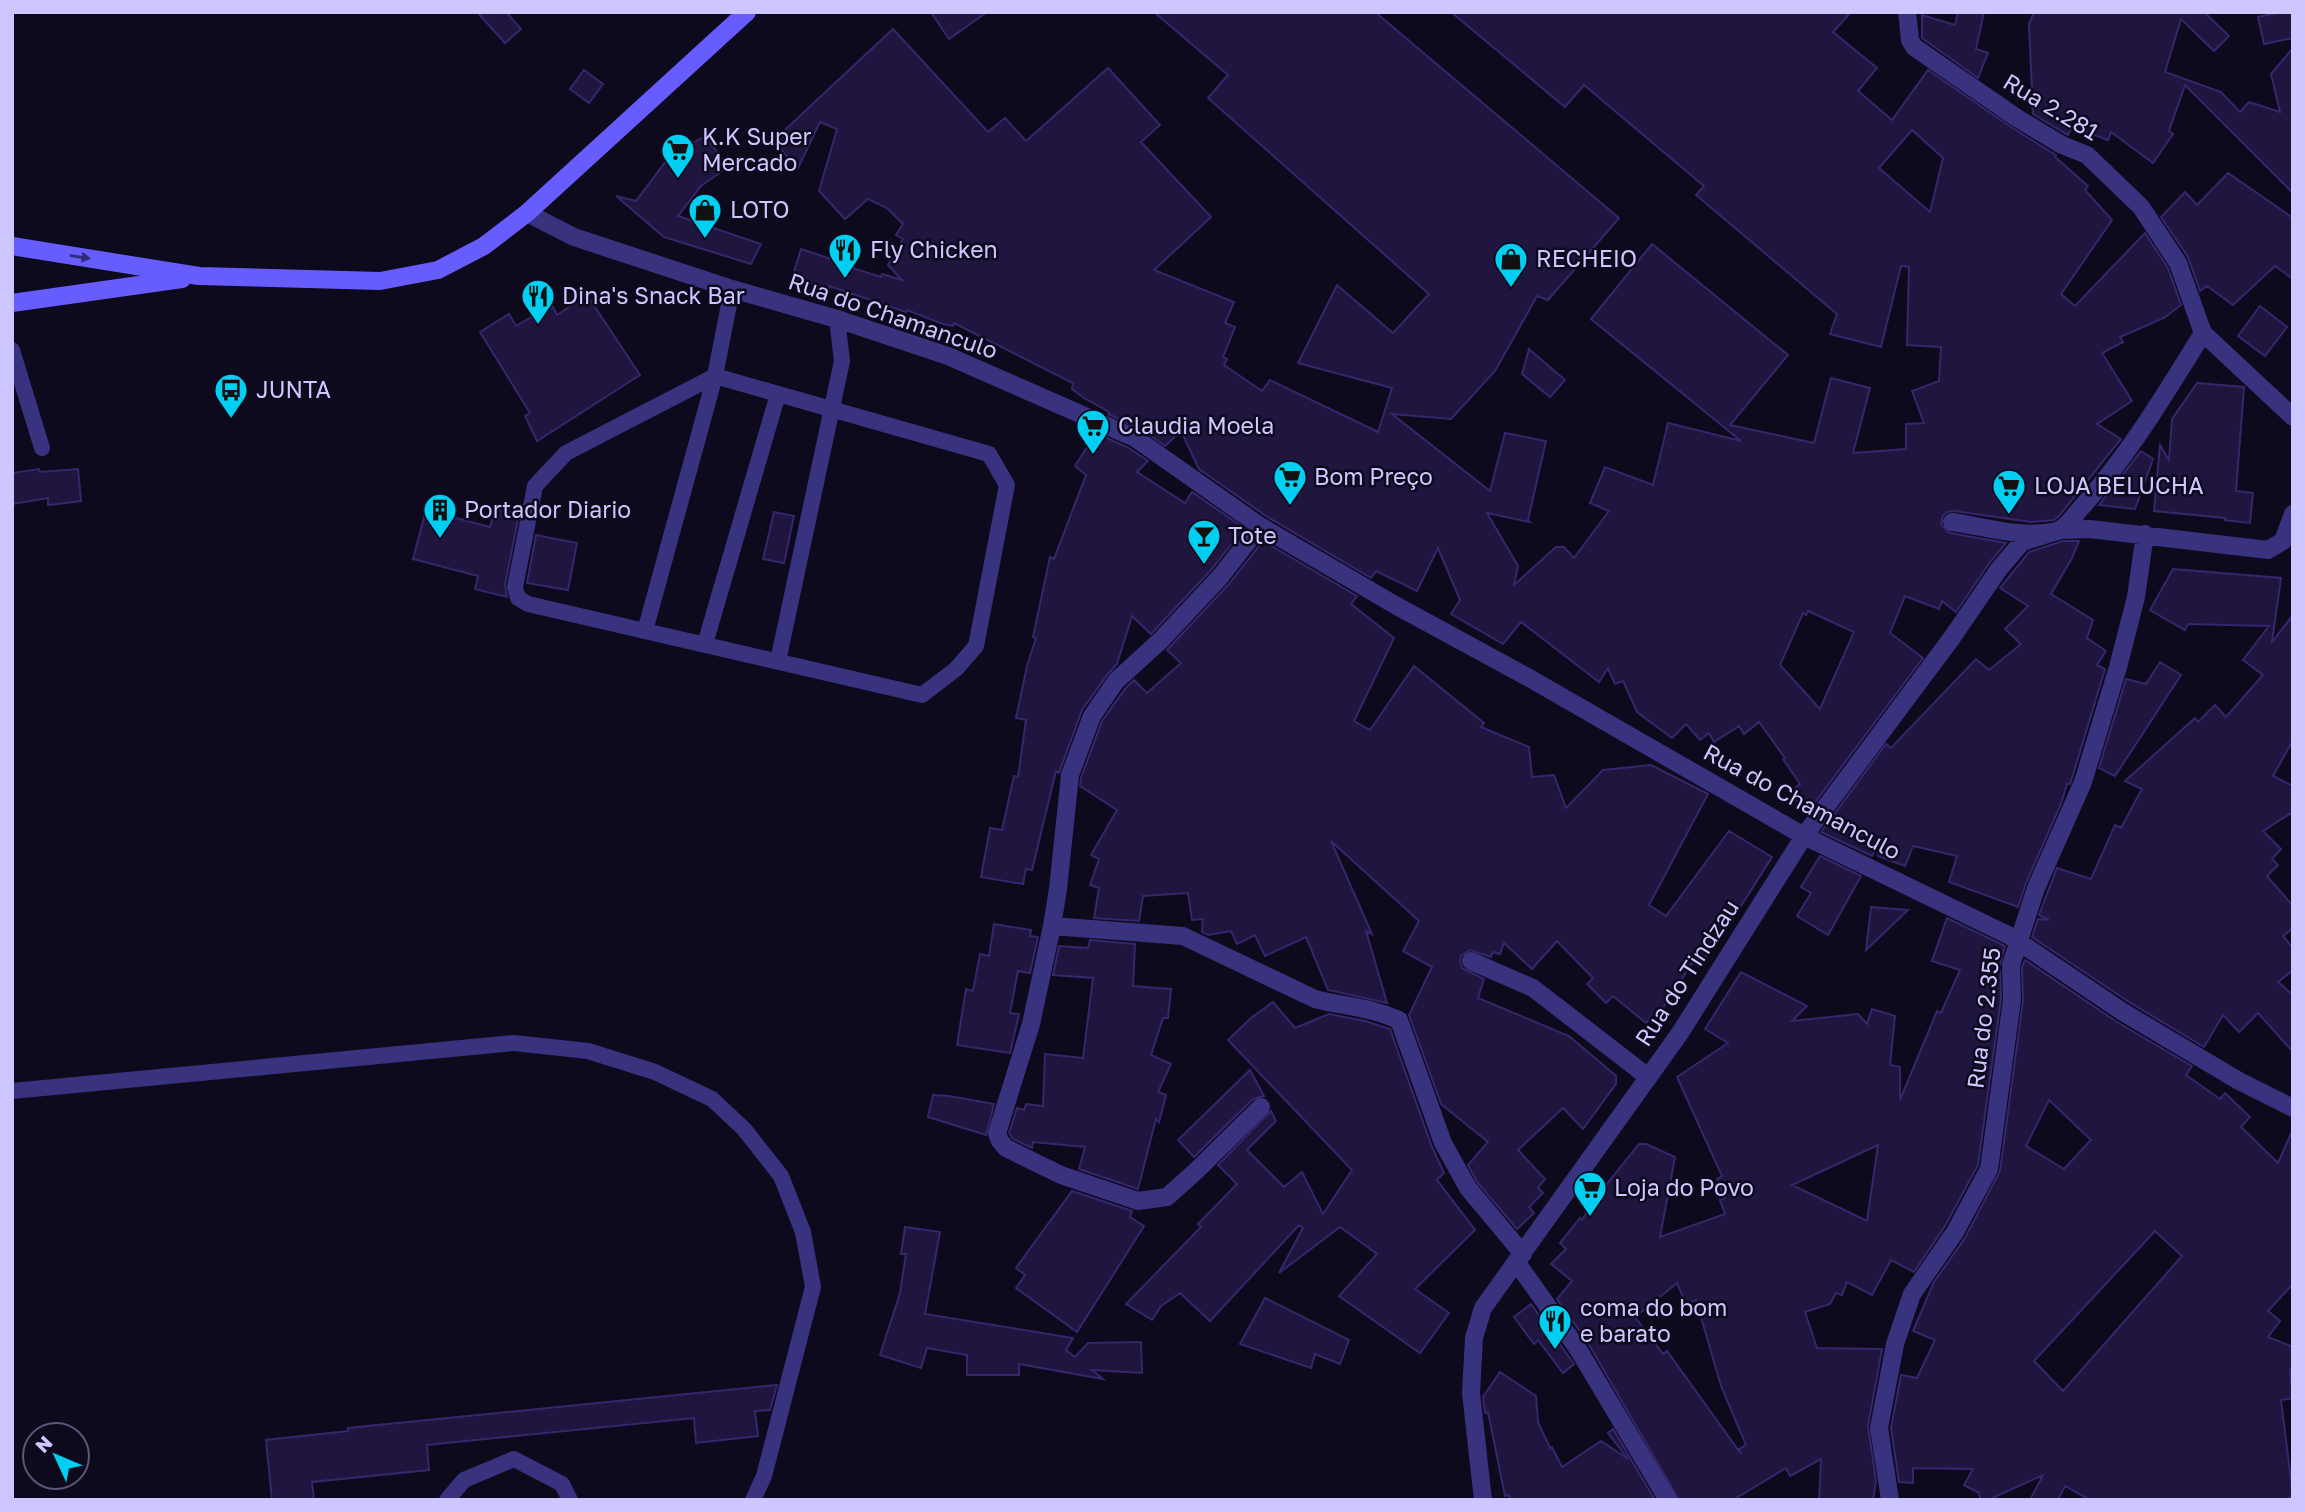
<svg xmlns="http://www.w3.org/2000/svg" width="2305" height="1512" font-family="'Golos Text',sans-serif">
<rect width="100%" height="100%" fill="#0e0a1d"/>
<path fill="#1f153f" stroke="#36266c" stroke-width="2" fill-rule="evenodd" d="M477,12H506L521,29L505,43Z
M931,12H987L949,39Z
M1154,12H1375L1619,218L1548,300L1537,296L1495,371L1451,419L1392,414L1490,491L1505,433L1546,441L1528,520L1530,522L1487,513L1518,566L1514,585L1556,547H1564L1574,558L1609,511L1590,503L1605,467L1653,485L1668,423L1741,441L1591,319L1652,244L1788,355L1730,425L1814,443L1831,378L1870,388L1853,453L1906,449V424L1924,423L1912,391L1939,381L1941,347L1907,345L1909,267L1901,266L1881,347L1830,334L1837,314L1696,195L1704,186L1584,85L1565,107L1451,12H1851L1833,32L1877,68L1858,91L1892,120L1928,70L2011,127L2056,155L2055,157L2088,186L2085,190L2112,220L2061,294L2075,306L2145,233L2168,268L2181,305L2164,318L2120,337L2123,342L2102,353L2132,401L2097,424L2121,439L2059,516L2054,520L2031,522L1954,511L1947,512L1943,515L1941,525L1950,533L2006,543L1990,562L1956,612L1942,601L1939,609L1905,596L1890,633L1923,658L1807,813L1790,792L1800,784L1783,759L1785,758L1759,722L1744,734L1739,726L1714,742L1709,733L1700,740L1686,724L1672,738L1637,712L1623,681L1615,684L1608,668L1599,682L1521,622L1503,644L1451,614L1460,600L1438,548L1417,591L1376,571L1371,578L1266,516L1199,469L1181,431L1165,446L1141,429L1108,414L1109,412L1084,398L1072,389L1073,383L954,323L953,326L943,324L907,310L906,312L829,286V289L792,278L801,249L837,261L836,263L881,277L882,274L902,280L888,265L903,239L896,235L903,224L887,208L868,199L845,219L819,191L837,129L820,122L798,168L773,141L893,29L988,132L1005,118L1026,141L1108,68L1160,125L1141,142L1211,217L1154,270L1234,302L1225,323L1235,327L1223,357L1227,359L1224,365L1262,391L1270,380L1378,432L1392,388L1298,363L1337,285L1393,333L1429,294L1208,98L1228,75ZM1912,130L1943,158L1930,212L1879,168ZM1808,611L1854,632L1820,709L1780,665L1803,613L1806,615Z
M1958,12H1984L1976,49L1988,53L1978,78L1922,38V15L1955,25Z
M2034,12H2204L2229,36L2214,51L2181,19L2165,72L2221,92L2240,112L2249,102L2280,112L2271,74L2293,48V193L2185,85L2169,131L2173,134L2153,163L2111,132L2108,140L2072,127L2068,135L2033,114L2029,24Z
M2282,12H2293V38L2264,44L2258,17Z
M584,70L603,84L589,103L570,89Z
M705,136L728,167L701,186L678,216L761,244L751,264L664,237L616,196L636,201L669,157Z
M2228,173L2293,218V279L2275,266L2233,305L2207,286L2200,291L2188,257L2161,217L2185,192L2197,205Z
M587,295L640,375L537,441L525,416L530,413L480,332L509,314L516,326L552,305L557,315Z
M2260,306L2287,327L2265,356L2238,336Z
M1529,349L1565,380L1550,397L1522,374Z
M2197,383L2244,387L2236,491L2253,493L2250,523L2225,520V518L2154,511L2160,445L2169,460L2172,419Z
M1096,433L1129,448L1148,461L1137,472L1185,503L1192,492L1244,528L1211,570L1151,634L1132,616L1117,664L1107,675L1082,710L1059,773L1056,771L1032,870L1026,869L1023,884L981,877L990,828L1002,830L1014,776L1018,777L1026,720L1016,718L1027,666L1036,638L1033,637L1050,557L1054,559L1086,475L1075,466Z
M2141,451L2153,459L2135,509L2099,505Z
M39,469L40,472L78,469L81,501L48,505V498L12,504V473Z
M495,508L519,514L505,585L507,597L475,589L478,576L413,559L426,510L490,527Z
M774,512L794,516L784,563L763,559Z
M536,535L577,543L568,590L527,583Z
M1263,541L1357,596L1351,604L1394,638L1354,721L1370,730L1414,666L1484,723L1481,727L1529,747L1532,777L1554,775L1566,808L1603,770L1651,765L1708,794L1649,905L1666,916L1729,831L1772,857L1720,939L1698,966L1693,962L1655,1020L1651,1017L1646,1023L1613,996L1606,1003L1587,984L1593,978L1557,941L1532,969L1504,943L1500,954L1493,952L1491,957L1470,950L1461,956L1460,962L1462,968L1484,979L1478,998L1569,1036L1616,1076V1084L1583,1129L1563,1108L1518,1150L1545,1179L1538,1188L1543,1193L1529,1207L1534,1213L1517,1229L1477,1182L1468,1165L1488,1142L1441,1104L1409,1015L1432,967L1403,951L1419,921L1331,841L1372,934L1366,931L1387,1003L1328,990L1306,937L1265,956L1255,935L1237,944L1231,931L1208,935L1202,932L1203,919L1192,920L1188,893L1143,896L1139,921L1094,918L1099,888L1090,885L1099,859L1091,855L1117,810L1080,786L1081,778L1102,721L1125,689L1134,680L1147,693L1181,663L1167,650L1228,585Z
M2063,541H2079L2072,558L2051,594L2093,620L2087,638L2106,651L2097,665L2105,669L2072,778L2070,784H2067L2061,804L2026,883L2018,907L1949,882L1957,856L1913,846L1905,866L1878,856L1879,843L1872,856L1821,832L1886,744L1891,748L1976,659L1989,670L2021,644L2005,629L2028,606L2000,588L2029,552Z
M2173,569L2281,578L2272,642L2293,615V740L2273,776L2293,786V812L2263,831L2281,849L2272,859L2278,865L2267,876L2293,906V928L2283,936L2293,948V970L2278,982L2293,995V1052L2258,1013L2239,1032L2223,1015L2204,1047L2129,1002L2032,937L2038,919L2049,920L2039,915L2057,868L2091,879L2115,825L2121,828L2142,789L2125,781L2195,718L2198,722L2215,705L2226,717L2263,675L2243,660L2269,626L2188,624L2185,630L2150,610Z
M2160,662L2181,675L2115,776L2099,768L2126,679L2146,684Z
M1820,856L1861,876L1828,935L1797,916L1811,893L1801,887Z
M1871,907L1908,910L1866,950Z
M1947,918L2005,946L2000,965L2001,999L1978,1165L1945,1226L1914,1272L1891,1260L1872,1295L1847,1282L1842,1295L1836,1293L1830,1304L1805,1312L1817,1348L1882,1349L1868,1426L1876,1481L1873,1500H1819L1821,1459L1790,1476L1786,1468L1733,1500H1679L1588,1343L1557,1299L1572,1281L1551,1264L1566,1249L1560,1243L1580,1218L1582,1220L1595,1199L1639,1144H1646L1675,1157L1660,1237L1725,1214L1720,1200L1725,1198L1717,1179L1722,1176L1677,1077L1728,1043L1705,1029L1741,972L1807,1006L1792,1021L1858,1014L1867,1024L1872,1009L1895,1016L1890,1065L1900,1067V1100L1937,1011L1941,1013L1960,970L1932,961ZM1878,1145L1867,1221L1792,1185ZM1677,1283L1686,1304L1696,1300L1721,1386L1746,1445L1739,1449L1741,1454L1667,1351L1663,1354L1635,1317Z
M994,924L1031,930L1030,936L1038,937L1030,973L1018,971L1010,1013L1019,1014L1010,1053L957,1045L966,989L973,991L980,954L989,956Z
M1090,940L1135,944L1133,986L1171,989L1168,1018H1163L1151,1055L1171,1064L1158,1092L1166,1095L1159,1122L1156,1119L1138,1189L1079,1169L1085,1147L1033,1142L1032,1148L1013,1139L1009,1133L1017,1108L1024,1110L1026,1104L1043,1106L1045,1054L1083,1058L1093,978L1053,975L1059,946L1088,948Z
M2025,960L2117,1022L2192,1066L2186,1075L2220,1099L2225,1093L2250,1117L2241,1127L2278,1163L2293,1129V1284L2268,1311L2280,1321L2268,1337L2293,1347V1364L2290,1372L2293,1398L2281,1400L2293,1496L2284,1500H2090L2065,1486L2058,1500H2030L2043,1475L1988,1500H1981L1979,1493L1964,1485L1973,1469L1913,1468V1483L1899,1482L1891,1428L1901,1375L1917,1378L1935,1340L1913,1331L1934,1282L1965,1238L2000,1171L2023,1001L2022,967ZM2049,1100L2091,1140L2064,1169L2026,1146ZM2155,1231L2182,1256L2063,1391L2034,1361Z
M1273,1002L1295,1028L1329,1014L1365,1021L1390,1029L1432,1147L1444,1173L1437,1180L1475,1230L1415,1289L1449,1313L1420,1353L1339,1296L1377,1254L1340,1227L1279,1273L1303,1228L1299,1225L1210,1321L1180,1293L1161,1306L1152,1320L1126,1304L1201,1227L1198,1224L1237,1184L1218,1165L1271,1111L1276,1121L1247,1150L1284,1187L1302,1172L1323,1214L1352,1170L1228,1040L1251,1018Z
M1250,1070L1264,1096L1253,1099L1194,1157L1178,1140Z
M933,1095L949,1096L994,1104L986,1135L928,1117Z
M1072,1191L1132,1211L1130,1217L1144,1226L1077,1332L1016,1288L1025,1275L1016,1268Z
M905,1227L940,1232L925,1314L1073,1338L1066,1350L1075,1357L1088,1343L1141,1342L1142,1373L1092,1370L1103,1379L1019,1364V1375H967V1355L927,1348L921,1368L880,1355L900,1293L906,1254H901Z
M1265,1298L1349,1340L1340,1364L1315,1354L1311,1368L1240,1344Z
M1531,1304L1574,1364L1563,1373L1538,1340L1534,1344L1514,1317Z
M1500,1372L1536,1396L1538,1422L1550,1448L1552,1447L1562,1467L1601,1441L1628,1459L1608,1433L1613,1429L1655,1500H1510L1509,1495L1505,1496L1488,1412L1485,1413L1483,1397Z
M777,1385L770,1410L755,1411L758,1436L696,1443L694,1418L427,1445L429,1470L312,1482L314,1500H272L266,1440L348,1431V1428Z"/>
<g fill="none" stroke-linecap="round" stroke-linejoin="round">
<path stroke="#38327f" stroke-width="16" d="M12,350L42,448
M715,376L989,454L1007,485L976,646L956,669L922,695L528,604L518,598L515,587L535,486L566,453Z
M645,631L715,376L732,289
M705,644L778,394
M778,661L842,361L837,319
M12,1091L514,1043L588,1051L655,1072L712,1099L744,1129L781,1176L803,1232L813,1287L764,1476L753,1500
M447,1500L464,1480L514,1459L562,1484L570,1500"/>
<path stroke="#38327f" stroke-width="18" d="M1907,12L1910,40L1914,47L2017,118L2062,145L2087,155L2141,207L2178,263L2203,333L2293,417
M527,213L574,237L732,289L837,319L948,356L1135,438L1260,526
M1952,522C1988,527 2021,539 2057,531C2066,528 2074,516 2080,509C2129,455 2165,394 2203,333
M1052,926L1183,936L1315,999C1346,1007 1370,1007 1399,1020L1443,1143L1468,1188L1523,1254
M1471,961L1533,988L1648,1077
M1261,1107L1196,1171L1167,1197L1138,1201L1061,1175L1006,1148L1000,1141L997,1133L1031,1024L1052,926L1058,889L1070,775L1092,716L1116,681L1161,640L1220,577L1260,526L1395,605L1531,679L1804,836L2010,936L2123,1012L2239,1081L2293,1108
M1517,1263L1578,1349L1668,1500
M1483,1500L1471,1393L1474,1338L1483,1308L1680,1033L1804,836L1951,639L1999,569L2022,542L2061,530L2090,529L2268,550L2283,541L2293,514
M1890,1500L1879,1428L1895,1344L1912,1294L1955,1232L1989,1169L2012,1000L2011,965L2036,888L2083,782L2118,667L2136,597L2145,534"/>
<path stroke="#675dff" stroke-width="18" d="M12,246L199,276L380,281L438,270L484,246L527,213L747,12
M12,303L182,279"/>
</g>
<defs><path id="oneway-solid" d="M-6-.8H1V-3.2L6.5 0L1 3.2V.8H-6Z" transform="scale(1.75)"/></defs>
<use fill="#322b77" href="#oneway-solid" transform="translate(80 257) rotate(9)"/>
<defs>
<symbol id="supermarket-pin" viewBox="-11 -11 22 30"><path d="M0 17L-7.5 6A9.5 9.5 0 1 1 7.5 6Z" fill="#00cff1" stroke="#0e0a1d"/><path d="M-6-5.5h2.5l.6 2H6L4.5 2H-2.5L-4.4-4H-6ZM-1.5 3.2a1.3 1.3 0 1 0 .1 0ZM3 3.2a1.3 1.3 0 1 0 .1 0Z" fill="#111"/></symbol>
<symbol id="shop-pin" viewBox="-11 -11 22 30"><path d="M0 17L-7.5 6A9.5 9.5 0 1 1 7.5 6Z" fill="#00cff1" stroke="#0e0a1d"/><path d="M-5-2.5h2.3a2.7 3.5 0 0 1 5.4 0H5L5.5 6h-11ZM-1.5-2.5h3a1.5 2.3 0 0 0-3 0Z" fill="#111"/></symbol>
<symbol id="restaurant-pin" viewBox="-11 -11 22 30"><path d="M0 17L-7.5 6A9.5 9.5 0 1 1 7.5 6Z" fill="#00cff1" stroke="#0e0a1d"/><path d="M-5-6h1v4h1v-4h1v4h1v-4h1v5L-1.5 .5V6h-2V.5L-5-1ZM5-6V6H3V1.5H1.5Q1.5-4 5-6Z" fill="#111"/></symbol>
<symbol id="bus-pin" viewBox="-11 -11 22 30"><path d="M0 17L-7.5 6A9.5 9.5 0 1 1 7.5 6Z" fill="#00cff1" stroke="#0e0a1d"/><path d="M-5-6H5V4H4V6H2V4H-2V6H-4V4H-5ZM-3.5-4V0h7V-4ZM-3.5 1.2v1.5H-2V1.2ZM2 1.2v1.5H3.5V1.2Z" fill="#111"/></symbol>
<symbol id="building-pin" viewBox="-11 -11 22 30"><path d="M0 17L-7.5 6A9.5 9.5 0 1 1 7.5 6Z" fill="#00cff1" stroke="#0e0a1d"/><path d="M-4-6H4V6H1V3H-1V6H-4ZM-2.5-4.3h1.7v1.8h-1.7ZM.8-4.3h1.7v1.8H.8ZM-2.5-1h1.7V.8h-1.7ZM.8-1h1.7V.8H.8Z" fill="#111"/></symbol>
<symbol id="bar-pin" viewBox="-11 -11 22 30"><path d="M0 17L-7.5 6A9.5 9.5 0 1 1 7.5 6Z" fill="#00cff1" stroke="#0e0a1d"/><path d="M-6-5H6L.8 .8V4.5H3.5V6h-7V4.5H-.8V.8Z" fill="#111"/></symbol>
</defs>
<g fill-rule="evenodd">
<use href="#supermarket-pin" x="659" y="131" width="38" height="52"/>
<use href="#shop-pin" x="686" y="191" width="38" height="52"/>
<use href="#restaurant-pin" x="826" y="231" width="38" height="52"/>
<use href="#shop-pin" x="1492" y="240" width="38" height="52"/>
<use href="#restaurant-pin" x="519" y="277" width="38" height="52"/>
<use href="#bus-pin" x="212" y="371" width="38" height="52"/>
<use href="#supermarket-pin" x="1074" y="407" width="38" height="52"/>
<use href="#supermarket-pin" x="1271" y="458" width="38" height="52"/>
<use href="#supermarket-pin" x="1990" y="467" width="38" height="52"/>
<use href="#building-pin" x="421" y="491" width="38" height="52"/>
<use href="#bar-pin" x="1185" y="517" width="38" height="52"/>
<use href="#supermarket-pin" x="1571" y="1169" width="38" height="52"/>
<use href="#restaurant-pin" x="1536" y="1302" width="38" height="52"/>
</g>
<g text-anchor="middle" stroke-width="5" stroke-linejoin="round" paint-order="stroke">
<g font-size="23" fill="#cec6ff" stroke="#0e0a1d">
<text transform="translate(2051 107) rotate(31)" y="8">Rua 2.281</text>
<text transform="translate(893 316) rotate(19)" y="8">Rua do Chamanculo</text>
<text transform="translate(1802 802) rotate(28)" y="8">Rua do Chamanculo</text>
<text transform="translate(1687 973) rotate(-57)" y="8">Rua do Tindzau</text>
<text transform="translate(1984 1018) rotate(-83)" y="8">Rua do 2.355</text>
</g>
<g font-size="23" fill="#cec6ff" stroke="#0e0a1d" text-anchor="start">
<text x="702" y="145">K.K Super<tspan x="702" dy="26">Mercado</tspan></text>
<text x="730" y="218">LOTO</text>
<text x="870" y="258">Fly Chicken</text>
<text x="1536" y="267">RECHEIO</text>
<text x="562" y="304">Dina's Snack Bar</text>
<text x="256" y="398">JUNTA</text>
<text x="1118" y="434">Claudia Moela</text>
<text x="1314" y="485">Bom Preço</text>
<text x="2034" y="494">LOJA BELUCHA</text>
<text x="464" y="518">Portador Diario</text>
<text x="1228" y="544">Tote</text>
<text x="1614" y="1196">Loja do Povo</text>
<text x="1580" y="1316">coma do bom<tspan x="1580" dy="26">e barato</tspan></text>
</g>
</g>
<rect width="2305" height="1512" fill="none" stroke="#cec6ff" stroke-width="28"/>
<g transform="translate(56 1456) rotate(314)"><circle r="33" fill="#0e0a1d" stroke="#5b5577" stroke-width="2"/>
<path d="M0-5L12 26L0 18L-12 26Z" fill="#00cff1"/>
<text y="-10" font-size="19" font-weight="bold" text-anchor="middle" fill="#cec6ff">N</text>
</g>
</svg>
